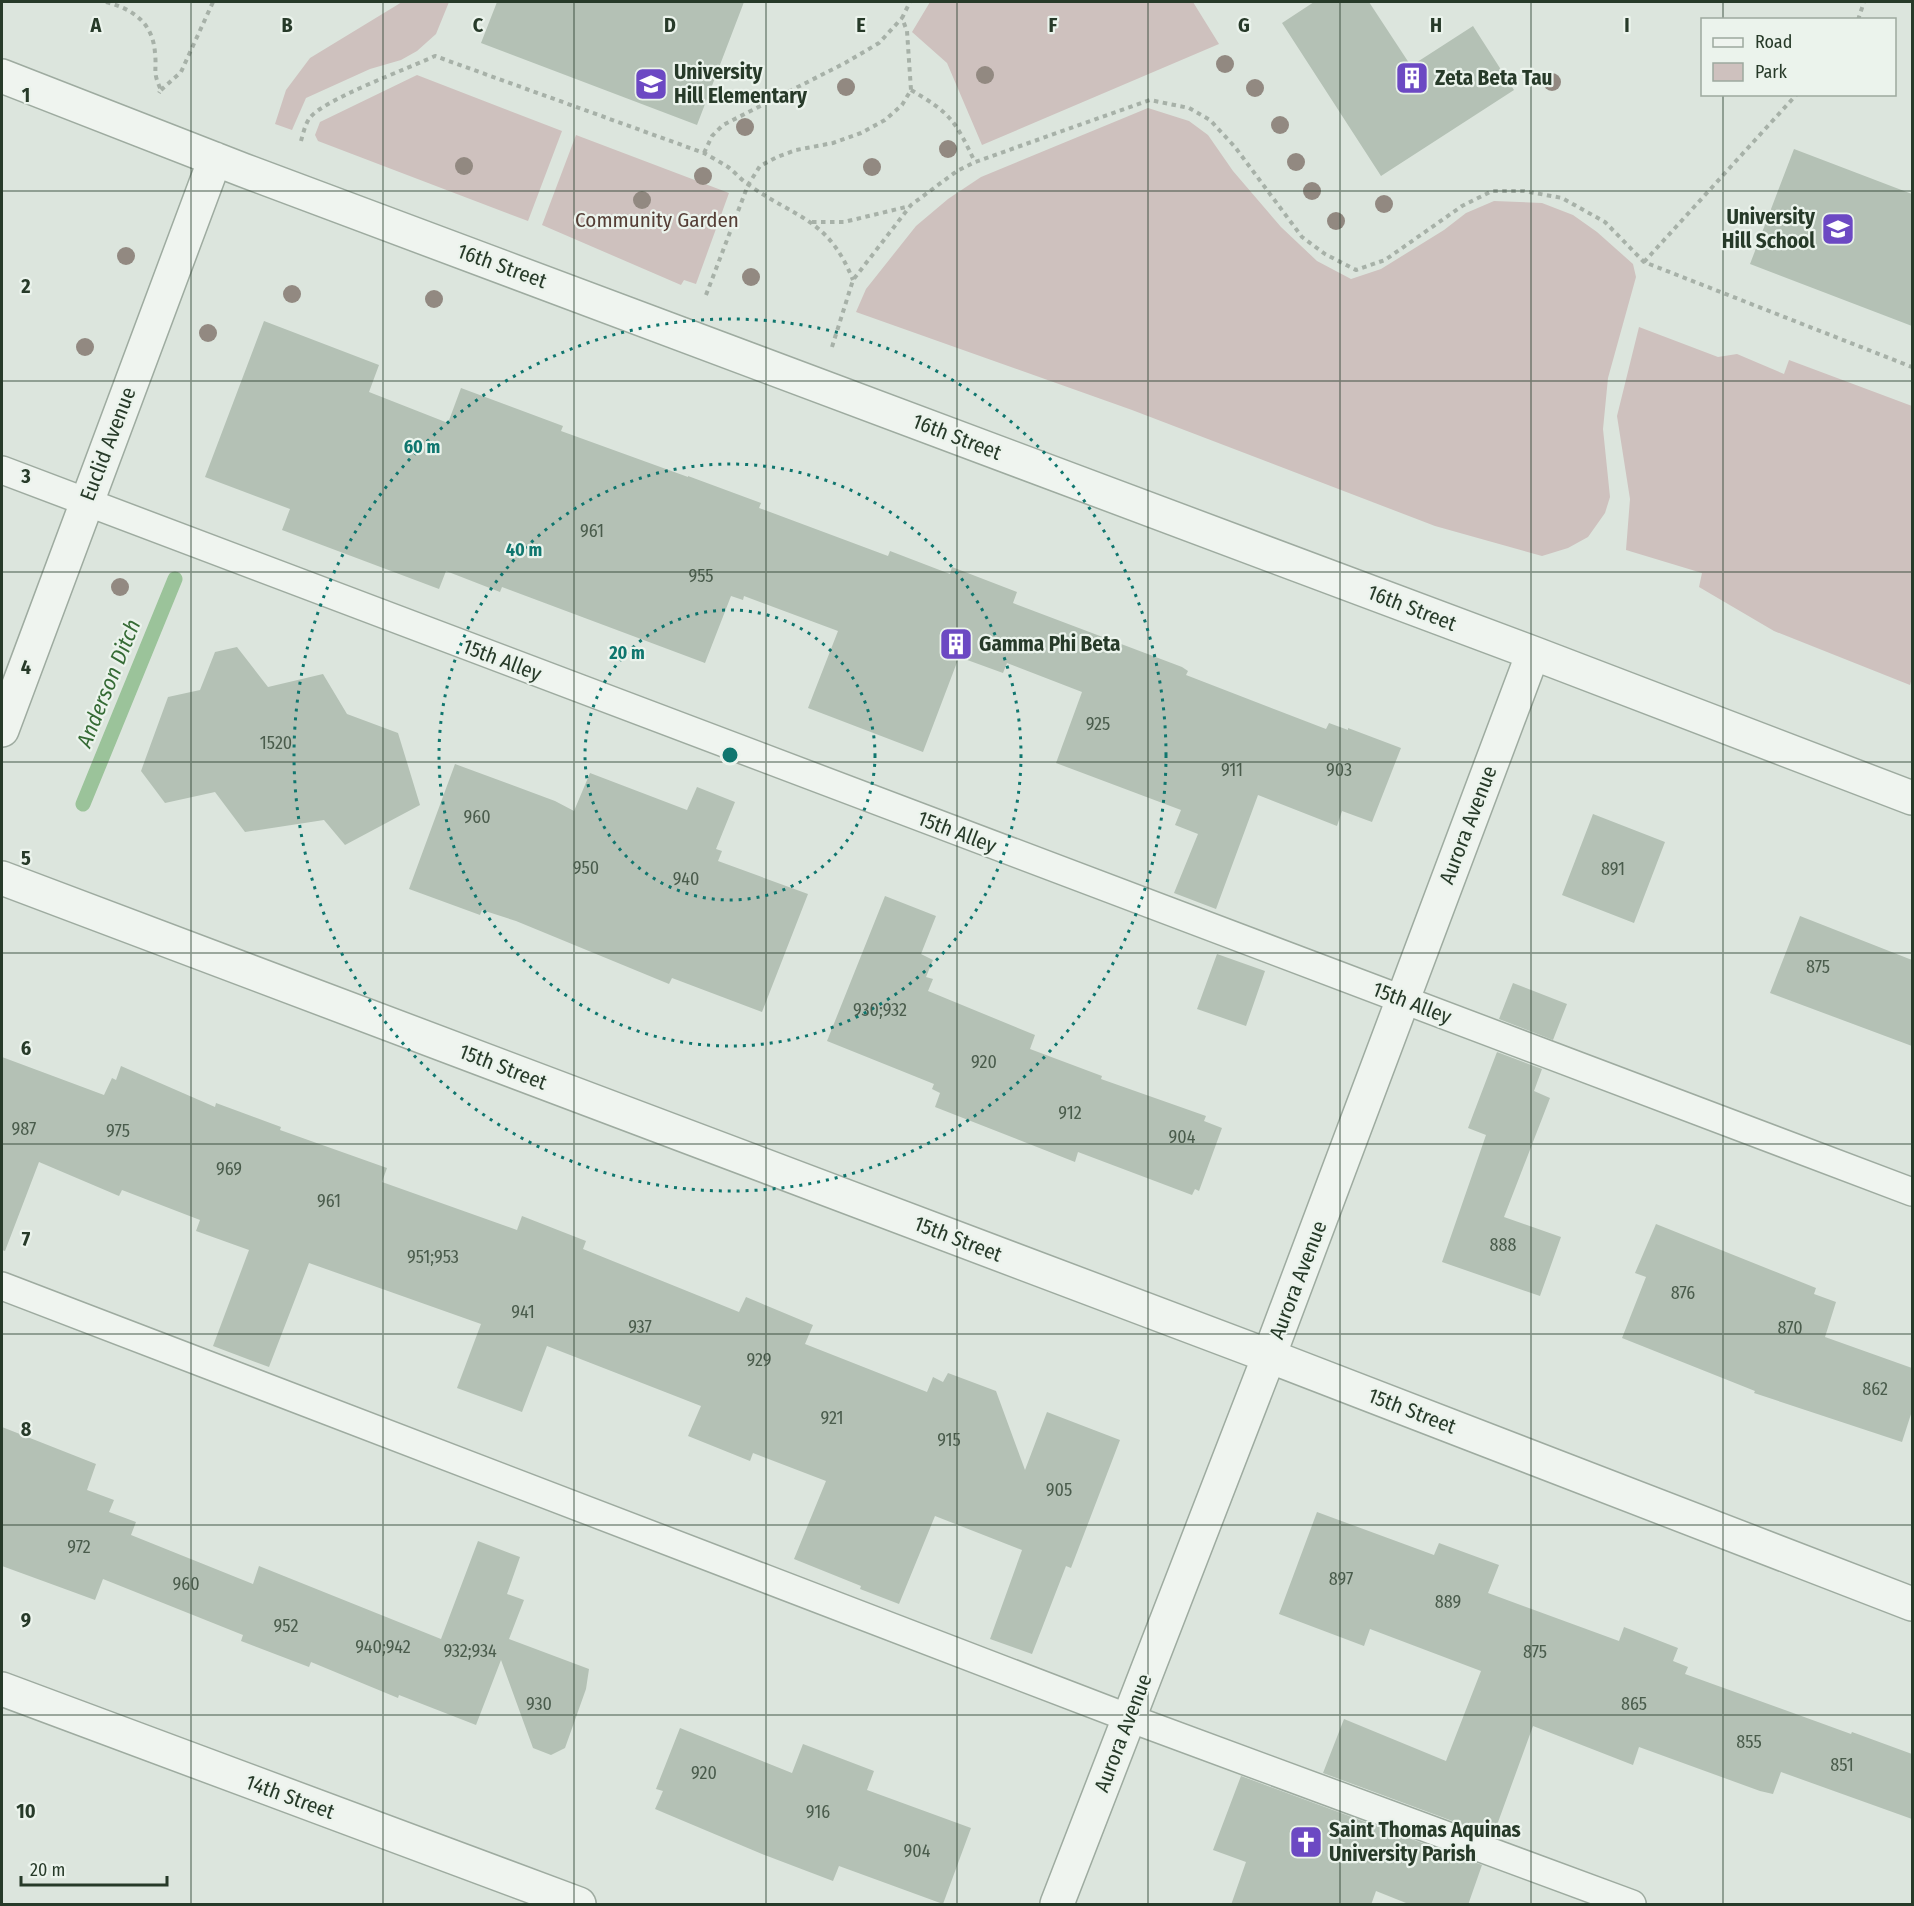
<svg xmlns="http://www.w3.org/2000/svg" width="1914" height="1906" font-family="'Fira Sans Condensed',sans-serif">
<rect width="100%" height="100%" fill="#dce5dd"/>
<path fill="#cec1be" d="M402,2H449L436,34L417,51L401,60L370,69L306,98L292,130L275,124L286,90L310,58Z
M930,2H1193L1219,44L982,145L947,63L912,32Z
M417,75L562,131L528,221L318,141L315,135L320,122Z
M1148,108L1189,121L1208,135L1233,171L1281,227L1317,261L1351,279L1381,269L1444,230L1466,213L1494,201L1542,203L1573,215L1597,232L1633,264L1636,277L1608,378L1603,429L1610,497L1605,513L1588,537L1568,548L1542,556L1435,526L1132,410L856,312L866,289L916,226L948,199L981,177Z
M576,135L729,193L696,284L684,280L681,285L542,225Z
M1639,327L1718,357L1737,354L1784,374L1789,360L1912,406V678L1910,685L1774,631L1699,587L1702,573L1626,550L1630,499L1617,416Z"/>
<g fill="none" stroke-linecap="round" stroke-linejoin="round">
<path stroke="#9bc39a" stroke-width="15" d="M83,804L175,579"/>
</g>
<path fill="#b4c1b5" d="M497,2H744L697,125L481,43Z
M1314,2H1369L1411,66L1473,26L1514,90L1381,176L1282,23Z
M1794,149L1912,194V326L1750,264Z
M264,321L379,365L369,392L448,423L461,388L563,426L561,431L688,477V476L761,503L759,508L888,556L890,551L950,574L952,567L1017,592L1013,603L1182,667L1188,671L1186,675L1326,729L1329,723L1348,730V728L1401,748L1372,822L1342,811L1337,826L1258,795L1216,909L1174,893L1198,834L1175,825L1181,810L1056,763L1082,692L1007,663L1003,673L959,657L923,752L808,708L838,631L744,596L743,600L731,596L705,663L502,587L500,592L446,571L439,589L282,530L290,509L205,477Z
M237,647L268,687L323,674L347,714L398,733L420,805L345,845L324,820L245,832L215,792L165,803L141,771L168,697L200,690L215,652Z
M455,764L555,801L574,811L590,773L687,810L697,787L735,802L716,849L722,851L718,861L808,894L762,1012L672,978L669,984L516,921L482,910L480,915L409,889Z
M1593,814L1665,842L1634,923L1562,895Z
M885,896L936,916L921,954L933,960L926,977L933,979L928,991L1035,1035L1030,1049L1102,1076L1101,1079L1206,1116L1204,1121L1222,1128L1199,1191L1195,1189L1192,1195L1078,1152L1075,1162L935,1107L940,1093L932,1089L934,1084L827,1041Z
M1800,916L1912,960V1046L1770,993Z
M1217,954L1265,971L1246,1026L1197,1009Z
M1513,983L1567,1004L1553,1040L1499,1019Z
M1497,1052L1542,1069L1534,1091L1550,1098L1504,1217L1561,1237L1540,1296L1442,1262L1486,1135L1468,1128Z
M2,1057L104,1095L112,1078L116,1080L121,1066L215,1107L216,1103L281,1127L280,1130L387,1168L382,1182L517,1230L522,1216L586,1241L583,1249L739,1312L746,1297L813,1325L805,1344L927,1392L933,1377L943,1382L948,1373L996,1391L1025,1470L1047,1412L1120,1440L1071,1568L1066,1566L1032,1654L990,1639L1022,1550L935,1516L899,1604L860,1589L861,1586L794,1559L826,1481L753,1453L750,1461L688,1436L701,1406L547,1346L522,1412L457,1388L481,1324L309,1263L269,1367L213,1346L249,1250L196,1231L200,1220L122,1190L119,1196L39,1162L5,1251L2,1250Z
M1656,1224L1816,1288L1814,1294L1836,1302L1825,1337L1912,1368V1411L1902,1442L1754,1393L1755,1391L1622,1338L1646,1277L1635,1273Z
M2,1427L96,1464L87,1490L114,1500L109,1512L136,1522L131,1535L253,1584L259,1566L441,1639L478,1541L520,1557L507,1594L524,1600L509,1639L589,1669L586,1689L565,1748L551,1755L533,1748L501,1660L476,1725L399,1695L398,1698L311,1662L309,1667L241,1641L243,1635L103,1579L95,1600L2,1566Z
M1317,1512L1434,1555L1439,1543L1499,1565L1488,1593L1619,1641L1624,1627L1678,1648L1673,1661L1688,1667L1685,1674L1851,1734L1852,1732L1912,1754V1819L1781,1772L1773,1794L1760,1791L1639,1747L1633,1765L1533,1726L1493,1836L1323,1773L1344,1719L1446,1761L1481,1671L1370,1629L1364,1646L1279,1614Z
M680,1728L792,1773L803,1744L874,1771L867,1790L971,1828L943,1904L839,1866L833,1881L762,1854L655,1809L663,1791L656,1789Z
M1241,1776L1482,1865L1468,1905H1411L1376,1891L1371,1905H1231L1246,1862L1213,1850Z"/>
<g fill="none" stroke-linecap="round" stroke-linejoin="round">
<defs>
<path id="service" d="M2,470L1912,1192
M2,1286L1129,1718L1632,1904"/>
<path id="minor" d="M2,76L243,170L1533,653L1912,798
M2,730L215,159
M2,878L1269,1356L1912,1604
M2,1689L579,1904
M1057,1904L1269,1356L1533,653"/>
</defs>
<use href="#service" stroke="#9eaba0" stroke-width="30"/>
<use href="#minor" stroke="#9eaba0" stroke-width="36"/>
<path stroke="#a7b1a8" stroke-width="4" stroke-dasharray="4.5 4.5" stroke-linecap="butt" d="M106,2C133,9 153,23 155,53C157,71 152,71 161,90L159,93
M1858,20L1864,2
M161,90L181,72L213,2
M911,90C952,114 955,121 975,162
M301,141C303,134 305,125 309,119C321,100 410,68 435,56L704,153C711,157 720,162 728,167C735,172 741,180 749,185C797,219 828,218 853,280
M704,153L712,136L723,125L845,63L879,43L902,18
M812,222H844L910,206
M1644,262L1797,94
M706,295L748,185L760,166L777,157L796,150L833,143L861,133L885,120L902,105L911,90L907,31L902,18L910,2
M832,347L853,280L911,205L957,171L975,162L1150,100L1189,108L1210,120L1235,147L1302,237L1325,254L1356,270L1385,260L1462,206L1492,191H1524L1562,198L1605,222L1644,262L1912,367"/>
<use href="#service" stroke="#eff4ef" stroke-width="27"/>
<use href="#minor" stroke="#eff4ef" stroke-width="33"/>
</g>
<g fill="#928981">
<circle cx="1225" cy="64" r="9"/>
<circle cx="985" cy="75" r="9"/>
<circle cx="1552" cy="82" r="9"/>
<circle cx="846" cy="87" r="9"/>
<circle cx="1255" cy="88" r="9"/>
<circle cx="1280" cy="125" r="9"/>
<circle cx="745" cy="127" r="9"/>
<circle cx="948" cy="149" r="9"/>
<circle cx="1296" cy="162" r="9"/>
<circle cx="464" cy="166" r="9"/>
<circle cx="872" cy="167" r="9"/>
<circle cx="703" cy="176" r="9"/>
<circle cx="1312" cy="191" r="9"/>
<circle cx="642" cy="200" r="9"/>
<circle cx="1384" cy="204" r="9"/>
<circle cx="1336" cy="221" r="9"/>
<circle cx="126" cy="256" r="9"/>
<circle cx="751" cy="277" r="9"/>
<circle cx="292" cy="294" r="9"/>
<circle cx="434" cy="299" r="9"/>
<circle cx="208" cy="333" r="9"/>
<circle cx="85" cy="347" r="9"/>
<circle cx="120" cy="587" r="9"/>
</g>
<path fill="none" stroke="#273a29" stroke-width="1.5" stroke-opacity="0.55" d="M191,2V1904M383,2V1904M574,2V1904M766,2V1904M957,2V1904M1148,2V1904M1340,2V1904M1531,2V1904M1723,2V20M1723,94V1904M2,191H1912M2,381H1912M2,572H1912M2,762H1912M2,953H1912M2,1144H1912M2,1334H1912M2,1525H1912M2,1715H1912"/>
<g fill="none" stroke="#0f766e" stroke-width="3" stroke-dasharray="3 6">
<circle cx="730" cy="755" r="145"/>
<circle cx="730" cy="755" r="291"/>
<circle cx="730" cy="755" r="436"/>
</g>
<defs>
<symbol id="building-square" viewBox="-11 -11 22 22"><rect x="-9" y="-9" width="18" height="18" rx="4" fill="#6c49c3" stroke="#ebf3ec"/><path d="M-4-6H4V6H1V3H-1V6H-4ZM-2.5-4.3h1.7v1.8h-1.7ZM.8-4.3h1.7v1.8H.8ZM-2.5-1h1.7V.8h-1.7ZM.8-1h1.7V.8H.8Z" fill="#fff"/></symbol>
<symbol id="school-square" viewBox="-11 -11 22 22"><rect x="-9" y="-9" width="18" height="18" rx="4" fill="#6c49c3" stroke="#ebf3ec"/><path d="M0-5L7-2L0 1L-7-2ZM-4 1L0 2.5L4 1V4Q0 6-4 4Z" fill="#fff"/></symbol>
<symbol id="church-square" viewBox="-11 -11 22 22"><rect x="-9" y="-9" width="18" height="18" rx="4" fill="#6c49c3" stroke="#ebf3ec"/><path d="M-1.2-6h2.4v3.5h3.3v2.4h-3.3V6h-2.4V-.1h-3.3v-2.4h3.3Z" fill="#fff"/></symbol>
</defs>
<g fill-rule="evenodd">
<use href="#building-square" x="1393" y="59" width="38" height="38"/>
<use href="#school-square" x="632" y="65" width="38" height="38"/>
<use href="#school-square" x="1819" y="210" width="38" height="38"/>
<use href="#building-square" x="937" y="625" width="38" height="38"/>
<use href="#church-square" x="1287" y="1823" width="38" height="38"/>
</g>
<g text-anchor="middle" stroke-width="4.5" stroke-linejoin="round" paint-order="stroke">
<g font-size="18" fill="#4a5c4c">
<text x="592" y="537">961</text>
<text x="701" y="582">955</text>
<text x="1098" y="730">925</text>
<text x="276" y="749">1520</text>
<text x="1232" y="776">911</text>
<text x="1339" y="776">903</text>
<text x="477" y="823">960</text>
<text x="586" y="874">950</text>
<text x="1613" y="875">891</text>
<text x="686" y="885">940</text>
<text x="1818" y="973">875</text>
<text x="880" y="1016">930;932</text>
<text x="984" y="1068">920</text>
<text x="1070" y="1119">912</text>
<text x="24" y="1135">987</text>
<text x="118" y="1137">975</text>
<text x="1182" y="1143">904</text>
<text x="229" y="1175">969</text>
<text x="329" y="1207">961</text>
<text x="1503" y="1251">888</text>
<text x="433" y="1263">951;953</text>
<text x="1683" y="1299">876</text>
<text x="523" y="1318">941</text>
<text x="640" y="1333">937</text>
<text x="1790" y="1334">870</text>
<text x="759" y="1366">929</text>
<text x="1875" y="1395">862</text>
<text x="832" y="1424">921</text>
<text x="949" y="1446">915</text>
<text x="1059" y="1496">905</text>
<text x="79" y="1553">972</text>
<text x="1341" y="1585">897</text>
<text x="186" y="1590">960</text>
<text x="1448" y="1608">889</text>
<text x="286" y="1632">952</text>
<text x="383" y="1653">940;942</text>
<text x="470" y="1657">932;934</text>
<text x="1535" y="1658">875</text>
<text x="539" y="1710">930</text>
<text x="1634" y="1710">865</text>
<text x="1749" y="1748">855</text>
<text x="1842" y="1771">851</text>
<text x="704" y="1779">920</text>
<text x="818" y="1818">916</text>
<text x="917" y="1857">904</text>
</g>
<g font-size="21" font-weight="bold" fill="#273a29" stroke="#ebf3ec" text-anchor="start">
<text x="674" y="79">University<tspan x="674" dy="24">Hill Elementary</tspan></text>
<text x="1435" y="85">Zeta Beta Tau</text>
<text x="1815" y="224" text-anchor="end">University<tspan x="1815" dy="24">Hill School</tspan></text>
<text x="979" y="651">Gamma Phi Beta</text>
<text x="1329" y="1837">Saint Thomas Aquinas<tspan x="1329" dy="24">University Parish</tspan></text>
</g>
<g font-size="21" fill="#553e36" stroke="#ebf3ec">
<text x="657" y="227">Community Garden</text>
</g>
<g font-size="21" fill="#273a29" stroke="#ebf3ec">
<text transform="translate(502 266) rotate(20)" y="7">16th Street</text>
<text transform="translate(957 437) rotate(21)" y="7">16th Street</text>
<text transform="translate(108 444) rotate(-69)" y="7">Euclid Avenue</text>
<text transform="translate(1412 608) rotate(21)" y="7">16th Street</text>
<text transform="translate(502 660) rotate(21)" y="7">15th Alley</text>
<text transform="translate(1468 825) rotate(-69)" y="7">Aurora Avenue</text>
<text transform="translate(957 832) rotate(21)" y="7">15th Alley</text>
<text transform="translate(1412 1003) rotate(21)" y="7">15th Alley</text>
<text transform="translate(503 1067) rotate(21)" y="7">15th Street</text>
<text transform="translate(958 1239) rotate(21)" y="7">15th Street</text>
<text transform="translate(1298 1280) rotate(-69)" y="7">Aurora Avenue</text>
<text transform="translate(1412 1411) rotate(21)" y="7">15th Street</text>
<text transform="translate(1123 1733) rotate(-69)" y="7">Aurora Avenue</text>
<text transform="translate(290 1797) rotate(20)" y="7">14th Street</text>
</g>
<g font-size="22" font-style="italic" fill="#356b35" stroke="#ebf3ec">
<text transform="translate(108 683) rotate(-68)" y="8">Anderson Ditch</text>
</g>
</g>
<g font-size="20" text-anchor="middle" font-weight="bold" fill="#273a29" stroke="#ebf3ec" stroke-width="4.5" stroke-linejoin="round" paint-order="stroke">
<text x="96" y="32">A</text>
<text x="287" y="32">B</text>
<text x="478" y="32">C</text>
<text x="670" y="32">D</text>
<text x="861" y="32">E</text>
<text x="1053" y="32">F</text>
<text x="1244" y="32">G</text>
<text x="1436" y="32">H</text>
<text x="1627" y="32">I</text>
<text x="26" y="102">1</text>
<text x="26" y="293">2</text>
<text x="26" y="483">3</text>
<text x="26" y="674">4</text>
<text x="26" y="865">5</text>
<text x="26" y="1055">6</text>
<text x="26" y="1246">7</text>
<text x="26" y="1436">8</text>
<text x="26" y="1627">9</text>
<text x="26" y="1818">10</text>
</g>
<circle cx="730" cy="755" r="9" fill="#0f766e" stroke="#ebf3ec" stroke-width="3"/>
<g font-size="18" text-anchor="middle" font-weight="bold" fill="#0f766e" stroke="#ebf3ec" stroke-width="4.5" stroke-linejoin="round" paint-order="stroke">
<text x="422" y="453">60 m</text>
<text x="524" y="556">40 m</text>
<text x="627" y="659">20 m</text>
</g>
<rect width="1914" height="1906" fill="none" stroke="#273a29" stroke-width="6"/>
<rect x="1701" y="18" width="195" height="78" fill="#ebf3ec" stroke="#9da99e" stroke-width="1.5"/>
<rect x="1713" y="38" width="30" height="9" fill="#eff4ef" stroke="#9da99e" stroke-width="1.5"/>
<text x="1755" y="48" font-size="18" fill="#273a29">Road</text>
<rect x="1713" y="63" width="30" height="18" fill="#cec1be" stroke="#9da99e" stroke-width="1.5"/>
<text x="1755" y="78" font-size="18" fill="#273a29">Park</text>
<path d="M21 1876v9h146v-9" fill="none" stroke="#273a29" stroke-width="3"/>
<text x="30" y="1876" font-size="18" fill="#273a29" stroke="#ebf3ec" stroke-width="4.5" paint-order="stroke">20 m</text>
</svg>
